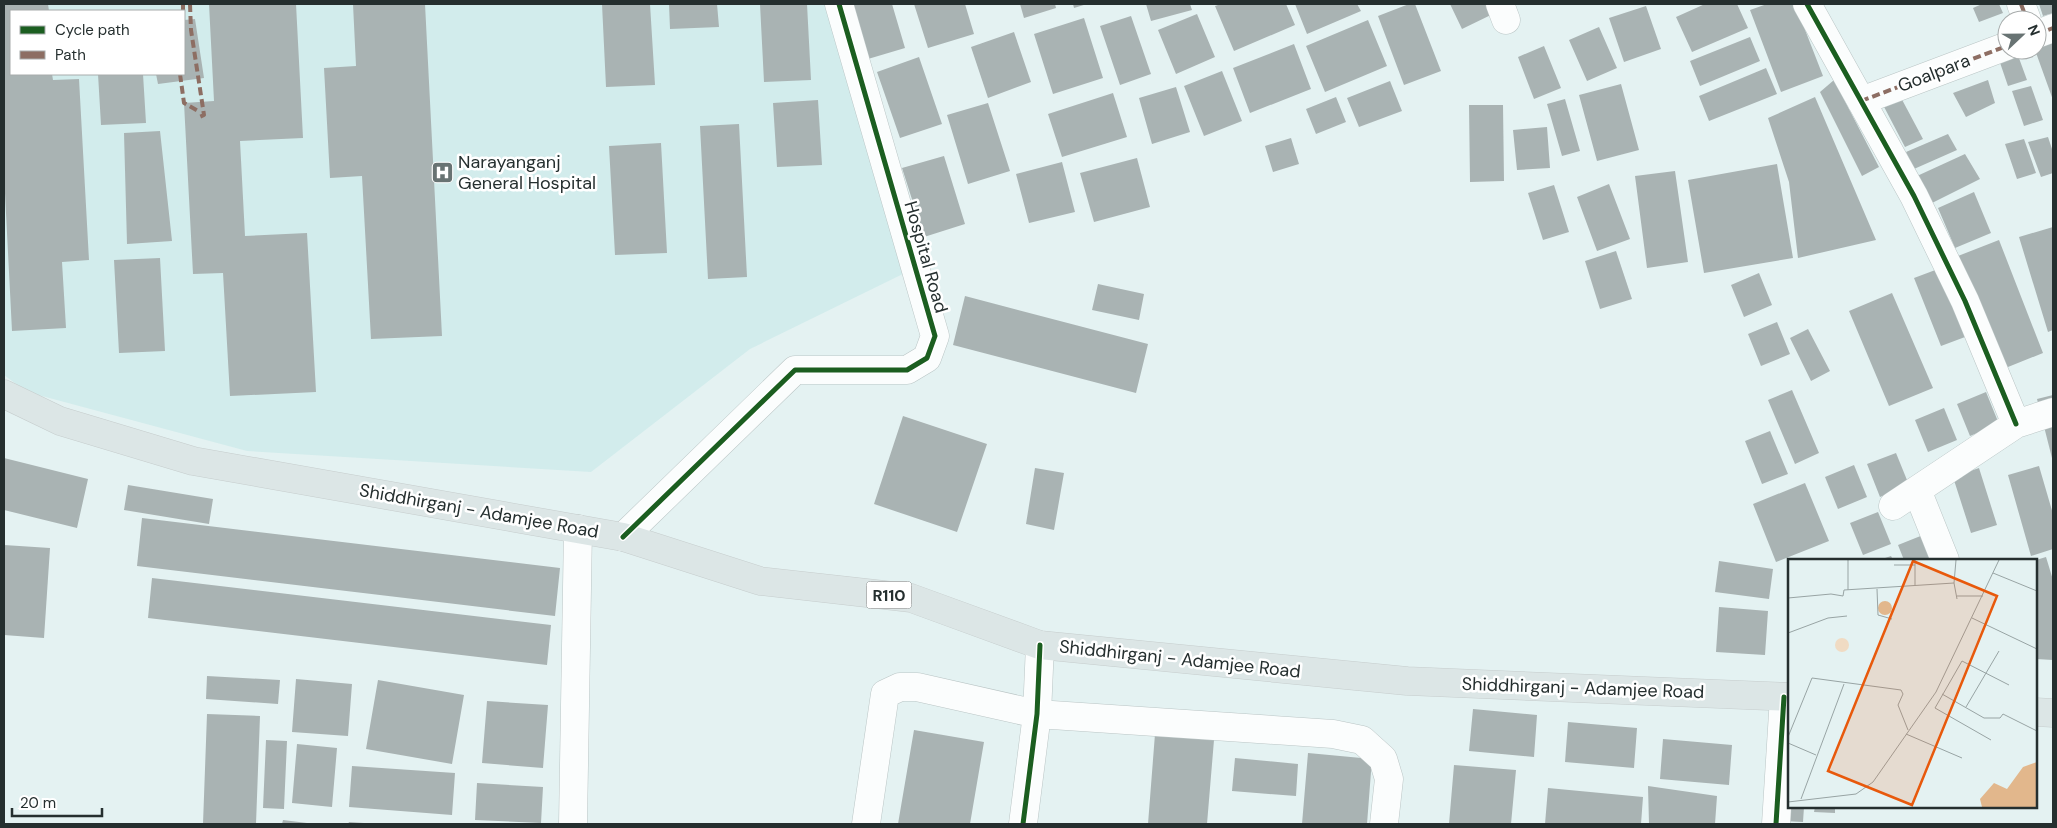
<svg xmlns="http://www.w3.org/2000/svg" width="2057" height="828" font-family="'DM Sans',sans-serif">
<rect width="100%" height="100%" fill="#e4f2f2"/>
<path fill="#d2ecec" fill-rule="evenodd" d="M4,4H830L911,270L750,349L591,472L247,451L27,392L4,375ZM11,11H184V74H11Z"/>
<path fill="#a9b3b3" d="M4,4H48L49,11H11V74H52L53,80L79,79L89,260L62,262L66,328L12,331L4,174Z
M209,4H296L303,138L240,141L245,236L307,233L316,392L230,396L223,273L193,274L184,103L214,101Z
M353,4H425L442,336L371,339L362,176L330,178L324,68L356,66Z
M602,4H650L655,85L606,87Z
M669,4H717L719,27L670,29Z
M760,4H807L811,80L764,82Z
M851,4H892L905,48L868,59Z
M914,4H965L974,34L928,48Z
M1020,4H1055L1056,8L1024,18Z
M1073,4H1087L1074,8Z
M1146,4H1190L1192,10L1151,21Z
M1221,4H1286L1295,25L1234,51L1215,6Z
M1295,4H1357L1361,11L1307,34Z
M1409,4H1415L1441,71L1404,85L1378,16Z
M1450,4H1492L1497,12L1462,29Z
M1705,4H1737L1748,28L1692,52L1676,17Z
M1767,4H1795L1823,76L1781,92L1750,10Z
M1982,4H1999L2003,13L1979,22L1973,8Z
M2039,4H2053V13L2043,16Z
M1646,6L1661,49L1624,62L1609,18Z
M1197,14L1215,57L1176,74L1158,30Z
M1131,16L1151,74L1120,85L1100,26Z
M1084,18L1103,78L1053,94L1034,34Z
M195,19L204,78L158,84L156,74H184V20Z
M1368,20L1387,66L1325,92L1306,46Z
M1599,27L1617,68L1587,81L1569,40Z
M1014,32L1031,82L988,98L971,47Z
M1750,37L1760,61L1700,86L1690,61Z
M2053,40V100L2035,50H2037V42Z
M1294,44L1311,89L1250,113L1233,68Z
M1544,46L1561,88L1534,99L1518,57Z
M2016,50L2027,80L2008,86L1996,51Z
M919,57L942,124L900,138L877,72Z
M1766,68L1777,94L1709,121L1699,96Z
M1222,71L1242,121L1204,136L1184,86Z
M98,74H143L146,123L101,125Z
M1834,80L1879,167L1862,176L1820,92Z
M1988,80L1995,103L1966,117L1953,93Z
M1390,81L1402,111L1359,127L1347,98Z
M1621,84L1639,150L1597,161L1579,95Z
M2031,86L2043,120L2024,126L2012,91Z
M1176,87L1190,132L1152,144L1139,98Z
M1113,93L1127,137L1062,157L1048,114Z
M1899,94L1923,139L1905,147L1881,101Z
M1336,97L1346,122L1316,134L1306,109Z
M1815,97L1876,240L1798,258L1789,182L1768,118Z
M1565,99L1580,151L1562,156L1547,104Z
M818,100L822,165L777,167L773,103Z
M988,103L1010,171L968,184L947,115Z
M1469,105H1503L1504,181L1470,182Z
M739,124L747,277L708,279L700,126Z
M1547,127L1550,168L1517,170L1513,130Z
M160,131L172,241L127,244L124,133Z
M1948,134L1957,150L1914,169L1906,152Z
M2048,137L2053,152V173L2041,177L2028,142Z
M1291,138L1299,164L1273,172L1265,146Z
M2024,139L2036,173L2017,179L2005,144Z
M661,143L667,253L615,255L609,146Z
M1965,154L1980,179L1930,204L1917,176Z
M944,156L965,224L924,237L902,168Z
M1137,158L1150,207L1094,222L1080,173Z
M1062,162L1075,212L1029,223L1016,174Z
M1777,164L1793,258L1704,273L1688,180Z
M1675,171L1688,262L1647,268L1635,176Z
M1609,184L1630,239L1597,251L1577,197Z
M1554,185L1569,232L1543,240L1528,193Z
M1974,192L1991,233L1955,248L1938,208Z
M2053,227V330L2048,332L2019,237Z
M1999,240L2043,353L2003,369L1958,256Z
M1616,251L1632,299L1600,309L1585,261Z
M160,258L165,351L119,353L114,260Z
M1938,269L1965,337L1941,346L1914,278Z
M1759,273L1772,305L1744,317L1731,285Z
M1098,284L1144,294L1139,320L1092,310Z
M1892,293L1933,388L1889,406L1849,311Z
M965,296L1148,344L1136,393L953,345Z
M1777,322L1790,354L1761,366L1748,334Z
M1808,329L1830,371L1811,381L1790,338Z
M1792,390L1819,453L1795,464L1768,400Z
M1986,392L1999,424L1970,436L1957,404Z
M2053,395V462L2037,399Z
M1944,408L1957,440L1928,452L1915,420Z
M903,416L987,444L957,532L874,504Z
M1770,431L1788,474L1762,484L1745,441Z
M1896,453L1909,485L1880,497L1867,464Z
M4,458L88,479L77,528L4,510Z
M1854,465L1867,497L1838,509L1825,477Z
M2039,466L2053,514V549L2031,556L2008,475Z
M1035,468L1064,473L1054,530L1026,524Z
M1979,468L1997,525L1971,533L1953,477Z
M1805,483L1829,541L1776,562L1753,504Z
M128,485L213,499L209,524L124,510Z
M1878,512L1891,544L1863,555L1850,523Z
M142,518L560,568L555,616L137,566Z
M1923,535L1933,560H1904L1898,545Z
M4,545L50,548L44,638L4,635Z
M1891,556L1893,560H1879Z
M2046,557L2053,580V660L2036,659V560Z
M1719,561L1773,569L1769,599L1715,592Z
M152,578L551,625L547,665L148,618Z
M1719,607L1768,611L1765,655L1716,652Z
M207,676L280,680L278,704L206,699Z
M296,679L352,684L348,736L292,732Z
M378,680L464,695L452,764L366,749Z
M487,701L548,705L543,768L482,763Z
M1473,709L1537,715L1534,757L1469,751Z
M207,714L260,716L256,824H203Z
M1568,722L1637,728L1634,768L1565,762Z
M914,730L984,742L970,824H898Z
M1155,734L1214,740L1207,824H1148Z
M1663,739L1732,745L1729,785L1660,779Z
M266,740L287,741L284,809L263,808Z
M297,744L337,748L332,807L292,803Z
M1308,753L1372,759L1367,824H1302Z
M1235,758L1298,764L1296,796L1232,791Z
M1454,765L1516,770L1511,824H1449Z
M352,766L455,773L452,815L349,807Z
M477,783L543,787L541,823L475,820Z
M1648,786L1717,796L1715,824H1649Z
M1548,788L1643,797L1641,824H1545Z
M1790,807H1804L1803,822L1783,821Z
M1815,807H1835V813L1814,812Z
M283,820L307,823V824H282Z
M349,822L364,823V824H348Z"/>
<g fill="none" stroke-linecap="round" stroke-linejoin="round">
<defs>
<path id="minor" d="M1500,4L1506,20
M1807,4L1914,196L1965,301L2016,424
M2021,4L2027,20
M2037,34L2053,28
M1861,101L2007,46
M1917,490L1945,560
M1893,506L2016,424L2053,412
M623,537L795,370H907L927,358L935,336L839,4
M573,824L578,529
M866,824L885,694L900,687H917L1037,714L1333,734L1362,740L1383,759L1389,779L1384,824
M1023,824L1037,714L1040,645
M1776,824L1784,697"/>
<path id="major" d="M4,394L60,421L193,461L623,537L760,581L911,598L1040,645L1407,681L1790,697
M2036,712L2053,713"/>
</defs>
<use href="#minor" stroke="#bac5c5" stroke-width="29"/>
<use href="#major" stroke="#c6cdcd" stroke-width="29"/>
<use href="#minor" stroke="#fbfdfd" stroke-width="28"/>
<use href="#major" stroke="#dce6e6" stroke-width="28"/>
<path stroke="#8d6e63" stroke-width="4" stroke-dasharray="8 4" stroke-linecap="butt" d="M190,4L191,30L204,115L197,118
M2021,4L2027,20
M183,11V4
M2037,34L2053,28
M180,74L184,103L198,111
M1861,101L2007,46"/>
<defs>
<path id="cycleway" d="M1807,4L1914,196L1965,301L2016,424
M623,537L795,370H907L927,358L935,336L839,4
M1023,824L1037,714L1040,645
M1776,824L1784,697"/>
</defs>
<use href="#cycleway" stroke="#fff" stroke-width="8"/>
<use href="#cycleway" stroke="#1b5e20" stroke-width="5"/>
</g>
<defs>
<symbol id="hospital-square" viewBox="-11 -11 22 22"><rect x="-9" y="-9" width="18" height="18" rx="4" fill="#687373" stroke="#fff"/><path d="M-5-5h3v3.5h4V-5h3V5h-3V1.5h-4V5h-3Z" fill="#fff"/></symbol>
</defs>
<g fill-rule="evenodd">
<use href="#hospital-square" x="430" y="160" width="25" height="25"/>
</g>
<g text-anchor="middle" stroke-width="5" stroke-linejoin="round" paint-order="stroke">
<rect fill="#fff" stroke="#666d6d" stroke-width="1" x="866.5" y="581.5" width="45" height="27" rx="4"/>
<g font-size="16" font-weight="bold" fill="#252f2f">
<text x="889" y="601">R110</text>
</g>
<g font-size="18" fill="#252f2f" stroke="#fff">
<text transform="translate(1934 73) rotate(-21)" y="6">Goalpara</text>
<text transform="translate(926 257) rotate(74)" y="6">Hospital Road</text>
<text transform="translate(479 511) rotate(10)" y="6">Shiddhirganj - Adamjee Road</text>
<text transform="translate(1180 659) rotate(6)" y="6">Shiddhirganj - Adamjee Road</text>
<text transform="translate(1583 688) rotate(2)" y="6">Shiddhirganj - Adamjee Road</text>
</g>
<g font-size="18" fill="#252f2f" stroke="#fff" text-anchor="start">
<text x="458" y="168">Narayanganj<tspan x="458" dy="21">General Hospital</tspan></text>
</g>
</g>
<g transform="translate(1788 559)">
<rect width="249" height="249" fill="#e4f2f2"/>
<path d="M47 86a7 7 0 1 1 14 0a7 7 0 1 1-14 0Z" fill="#f0dbc3"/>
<path d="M90 49a7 7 0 1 1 14 0a7 7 0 1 1-14 0ZM249,203V248H194L192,240L206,224L219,230L235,208Z" fill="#e2b78c"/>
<path fill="none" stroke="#98a4a4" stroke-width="1" d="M60,1V31M168,1L166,24L169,40M106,6H127M205,14L249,32M127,27V1M89,30L90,56L104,60M169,37H195M0,39L43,35L55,37L56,31L166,24M184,59L249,90M0,74L40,59L59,57M154,135L196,159H212L215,155L249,172M178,148L211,92M118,175L174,199M0,178L24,119L113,131L115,135L110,146L120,171M203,181L147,149L174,102L221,126M0,184L28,196M13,240L56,125M0,243L68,235L85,223L148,133L211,1"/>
<path fill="#e8590c" fill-opacity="0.15" stroke="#e8590c" stroke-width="2.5" d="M125,2L209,37L124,246L40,212Z"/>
<rect width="249" height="249" fill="none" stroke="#252f2f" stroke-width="2.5"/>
</g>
<rect width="2057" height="828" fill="none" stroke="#252f2f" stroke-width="10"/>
<rect x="10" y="10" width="175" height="65" fill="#ffffff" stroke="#a8acac"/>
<rect x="20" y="26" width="25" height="8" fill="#1b5e20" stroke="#a8acac"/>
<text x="55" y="35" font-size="15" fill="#252f2f">Cycle path</text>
<rect x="20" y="51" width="25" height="8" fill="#8d6e63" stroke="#a8acac"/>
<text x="55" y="60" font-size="15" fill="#252f2f">Path</text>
<g transform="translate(2022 35) rotate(68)"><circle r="24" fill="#ffffff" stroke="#a8acac"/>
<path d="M0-4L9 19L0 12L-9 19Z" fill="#687373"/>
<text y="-8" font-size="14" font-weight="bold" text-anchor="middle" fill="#252f2f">N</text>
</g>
<path d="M12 808v8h90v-8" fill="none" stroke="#252f2f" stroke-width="2.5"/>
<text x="20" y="808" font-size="15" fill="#252f2f" stroke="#ffffff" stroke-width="4" paint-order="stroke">20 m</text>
</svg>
